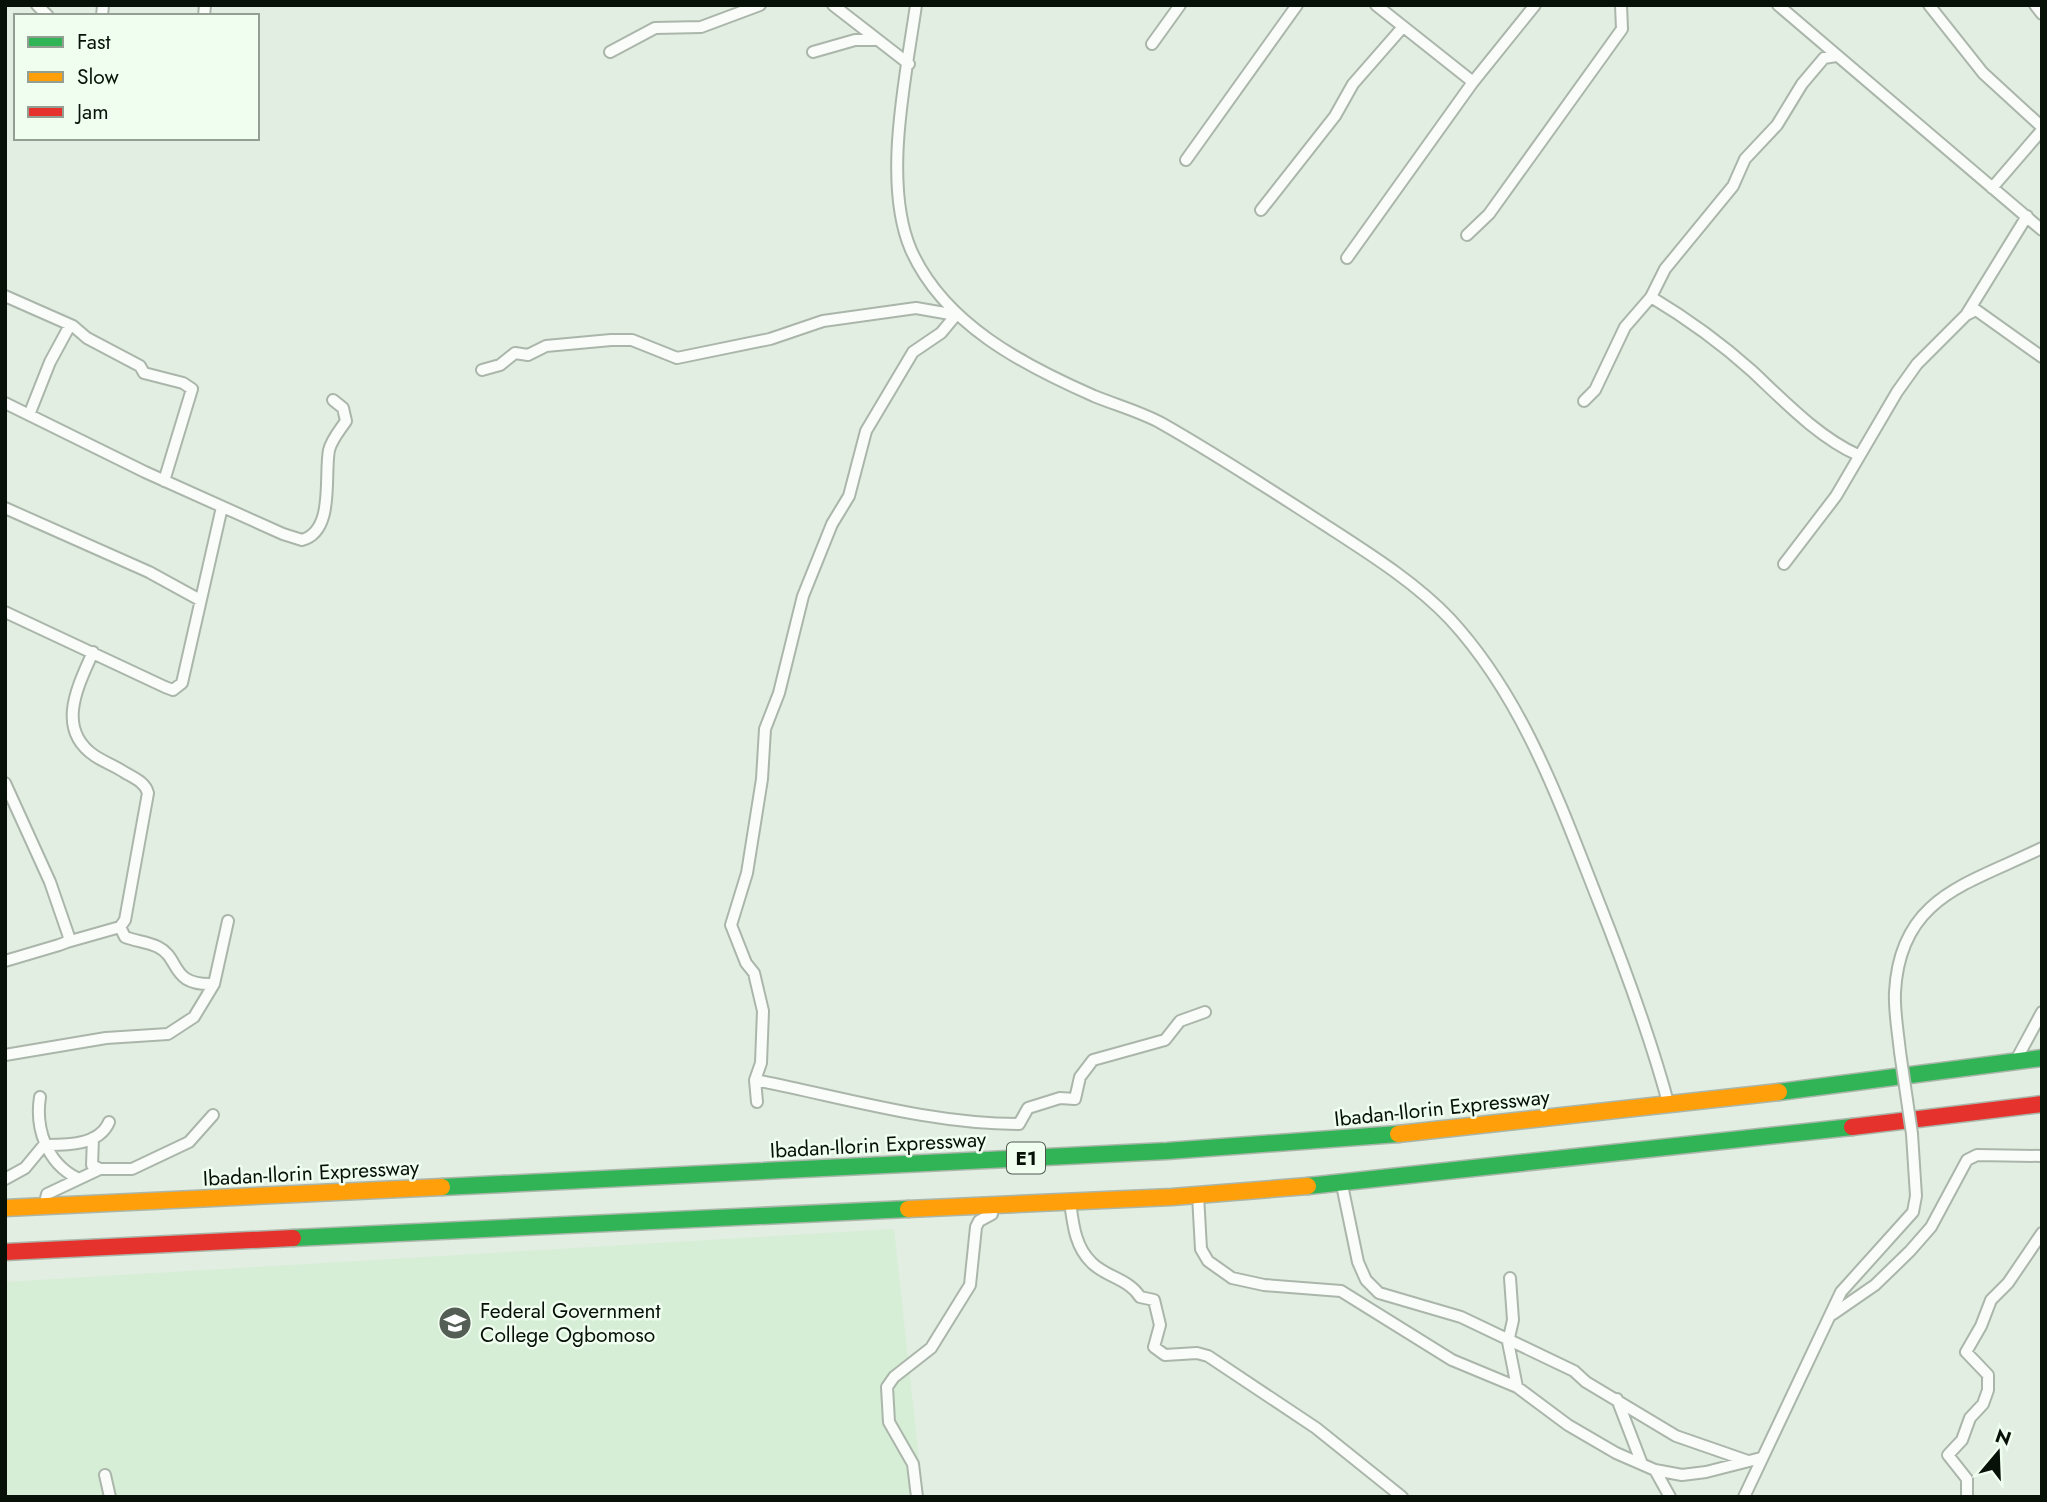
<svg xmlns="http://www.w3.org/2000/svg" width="2047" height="1502" font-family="Jost,sans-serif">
<rect width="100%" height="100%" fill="#e1eee1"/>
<path fill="#d6edd6" d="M894,1229L923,1497H5V1282Z"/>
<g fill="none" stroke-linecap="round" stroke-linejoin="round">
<defs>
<path id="street" d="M37,5L48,16
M833,5L909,64
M916,5C906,76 882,183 911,250C944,324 1023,365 1094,396C1116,405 1141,412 1161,423C1216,454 1269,489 1322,523C1365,551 1414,581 1450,619C1523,698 1559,801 1598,900C1625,968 1650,1035 1669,1106
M1376,5L1473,82
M1778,5L2042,230
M1929,5L1983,73L2042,127
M2035,5L2042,14
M102,16L103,5
M204,16L205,5
M1152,44L1180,5
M610,52L655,28L701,27L760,5
M813,52L855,40H875
M1186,160L1297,5
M1992,188L2042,130
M1261,210L1335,116L1353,84L1402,28
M1467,235L1489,214L1622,29L1621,5
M1347,258L1473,82L1535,5
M5,296L73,326L69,327L50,362L29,415
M1651,297C1686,318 1722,344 1752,371C1784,401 1818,437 1858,455
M1966,315L1976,310L2042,357
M73,326L87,338L140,366L144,373L183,383L192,389L164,481
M482,370L500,365L515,353L528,355L546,346L611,340H632L677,358L770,339L823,321L916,308L956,315
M1584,401L1595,390L1625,327L1651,297L1665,269L1733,186L1745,159L1777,125L1802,84L1824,58L1836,56
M5,403L145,472L283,534L302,540C335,531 324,476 329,450C332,439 340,430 346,421L343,408L333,400
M5,508L149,572L200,600
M1784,564L1836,496L1897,392L1917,364L1966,315L2027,216
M5,612L165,687L173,690L182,683L222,507
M5,783L50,882L69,937L67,942L59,945L5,961
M120,927L125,937C135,941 148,942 158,947C181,958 169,986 214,984
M67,942L120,927L125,920L148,793C145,782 134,778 124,772C115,766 104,762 95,756C55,729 78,686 93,652
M1900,1052C1898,1032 1894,1011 1895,992C1900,896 1969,884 2042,848
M5,1055L106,1038L168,1034L194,1017L214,984L228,921
M2015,1062L2042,1012
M755,1080C842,1097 930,1124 1019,1124L1028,1108L1060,1098L1075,1099L1080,1077L1093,1060L1165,1040L1180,1021L1205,1012
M40,1097C35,1129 47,1163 77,1178
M757,1102L755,1080L761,1063L763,1011L754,973L746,963L731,925L747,873L762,779L765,729L779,693L803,596L832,524L849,496L866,431L913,352L941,333L956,315
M93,1138L92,1165L100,1169
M5,1179L25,1168L44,1145C65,1145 99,1146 109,1122
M1342,1185L1358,1262L1366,1280L1379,1293L1461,1317L1574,1371L1586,1382L1676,1436L1748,1461
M1198,1195L1201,1249L1208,1261L1232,1278L1264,1285L1341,1291L1452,1360L1517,1387L1568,1425L1616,1453L1655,1470L1682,1475L1706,1472L1761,1458
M1070,1202C1073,1224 1075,1247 1092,1263C1106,1277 1129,1279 1140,1297L1154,1300L1160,1325L1154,1347L1165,1355L1197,1353L1208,1356L1316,1428L1402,1497
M44,1207L47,1194L100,1169H132L189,1142L213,1115
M1510,1278L1513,1320L1508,1342L1517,1387
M1833,1314L1875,1285L1910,1251L1931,1227L1967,1160L1977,1155L2042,1156
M1617,1399L1642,1464
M1655,1470L1670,1497
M105,1475L110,1497
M917,1497L913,1464L889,1422L887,1387L894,1377L931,1348L970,1285L976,1227L979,1221L992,1214V1206
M1744,1497L1841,1292L1913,1212L1916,1196L1912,1134
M1967,1497V1479L1948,1455L1962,1440L1970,1418L1983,1404L1988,1390V1375L1966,1352L1981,1326L1991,1300L2008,1283L2042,1233"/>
<path id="fast" d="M1779,1092L2042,1058
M1308,1186L1852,1127
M442,1187L1167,1151L1398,1134
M293,1238L908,1209"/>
<path id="slow" d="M1398,1134L1779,1092
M5,1208L442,1187
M908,1209L1172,1197L1308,1186"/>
<path id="jam" d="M1852,1127L2042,1104
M5,1252L293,1238"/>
</defs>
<use href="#street" stroke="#abb6ab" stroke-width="14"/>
<use href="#fast" stroke="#abb6ab" stroke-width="19"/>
<use href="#slow" stroke="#abb6ab" stroke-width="19"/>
<use href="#jam" stroke="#abb6ab" stroke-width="19"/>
<use href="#street" stroke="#fafcfa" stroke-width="10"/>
<use href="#fast" stroke="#30b455" stroke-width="16"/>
<use href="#slow" stroke="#ff9f0a" stroke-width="16"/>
<use href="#jam" stroke="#e5322d" stroke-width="16"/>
<defs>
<path id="street-bridge" d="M1900,1052L1912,1134"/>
</defs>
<use href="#street-bridge" stroke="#abb6ab" stroke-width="14" stroke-linecap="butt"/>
<use href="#street-bridge" stroke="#fafcfa" stroke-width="10"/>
</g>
<defs>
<symbol id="university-disc" viewBox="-11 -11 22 22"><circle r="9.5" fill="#545e54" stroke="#effeef"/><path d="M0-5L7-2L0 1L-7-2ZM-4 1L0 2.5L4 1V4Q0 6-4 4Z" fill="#fff"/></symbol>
</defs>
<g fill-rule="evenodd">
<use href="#university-disc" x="436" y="1304" width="38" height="38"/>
</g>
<g text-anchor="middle" stroke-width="5" stroke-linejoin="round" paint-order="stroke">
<rect fill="#effeef" stroke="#4d584d" stroke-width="2" x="1007" y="1142.5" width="38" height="31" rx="5"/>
<g font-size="19" font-weight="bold" fill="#081108">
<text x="1026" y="1165">E1</text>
</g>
<g font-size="21" fill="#081108" stroke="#effeef">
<text transform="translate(1442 1108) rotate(-6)" y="7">Ibadan-Ilorin Expressway</text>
<text transform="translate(878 1145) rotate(-3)" y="7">Ibadan-Ilorin Expressway</text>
<text transform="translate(311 1173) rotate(-3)" y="7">Ibadan-Ilorin Expressway</text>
</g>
<g font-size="21" fill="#081108" stroke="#effeef" text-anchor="start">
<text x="480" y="1318">Federal Government<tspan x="480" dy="24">College Ogbomoso</tspan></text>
</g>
</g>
<rect width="2047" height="1502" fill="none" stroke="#081108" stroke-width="14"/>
<rect x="14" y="14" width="245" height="126" fill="#effeef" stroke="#939f93" stroke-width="2"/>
<rect x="28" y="37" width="35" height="10" fill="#30b455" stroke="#939f93" stroke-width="2"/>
<text x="77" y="49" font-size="21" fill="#081108">Fast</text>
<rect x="28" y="72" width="35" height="10" fill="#ff9f0a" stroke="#939f93" stroke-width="2"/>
<text x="77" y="84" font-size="21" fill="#081108">Slow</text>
<rect x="28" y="107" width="35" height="10" fill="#e5322d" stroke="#939f93" stroke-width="2"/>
<text x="77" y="119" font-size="21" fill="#081108">Jam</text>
<g transform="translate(1998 1453) rotate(19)" stroke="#effeef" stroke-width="5" paint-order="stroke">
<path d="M0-5L12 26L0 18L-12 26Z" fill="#081108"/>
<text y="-10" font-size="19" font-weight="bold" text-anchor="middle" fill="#081108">N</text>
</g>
</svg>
